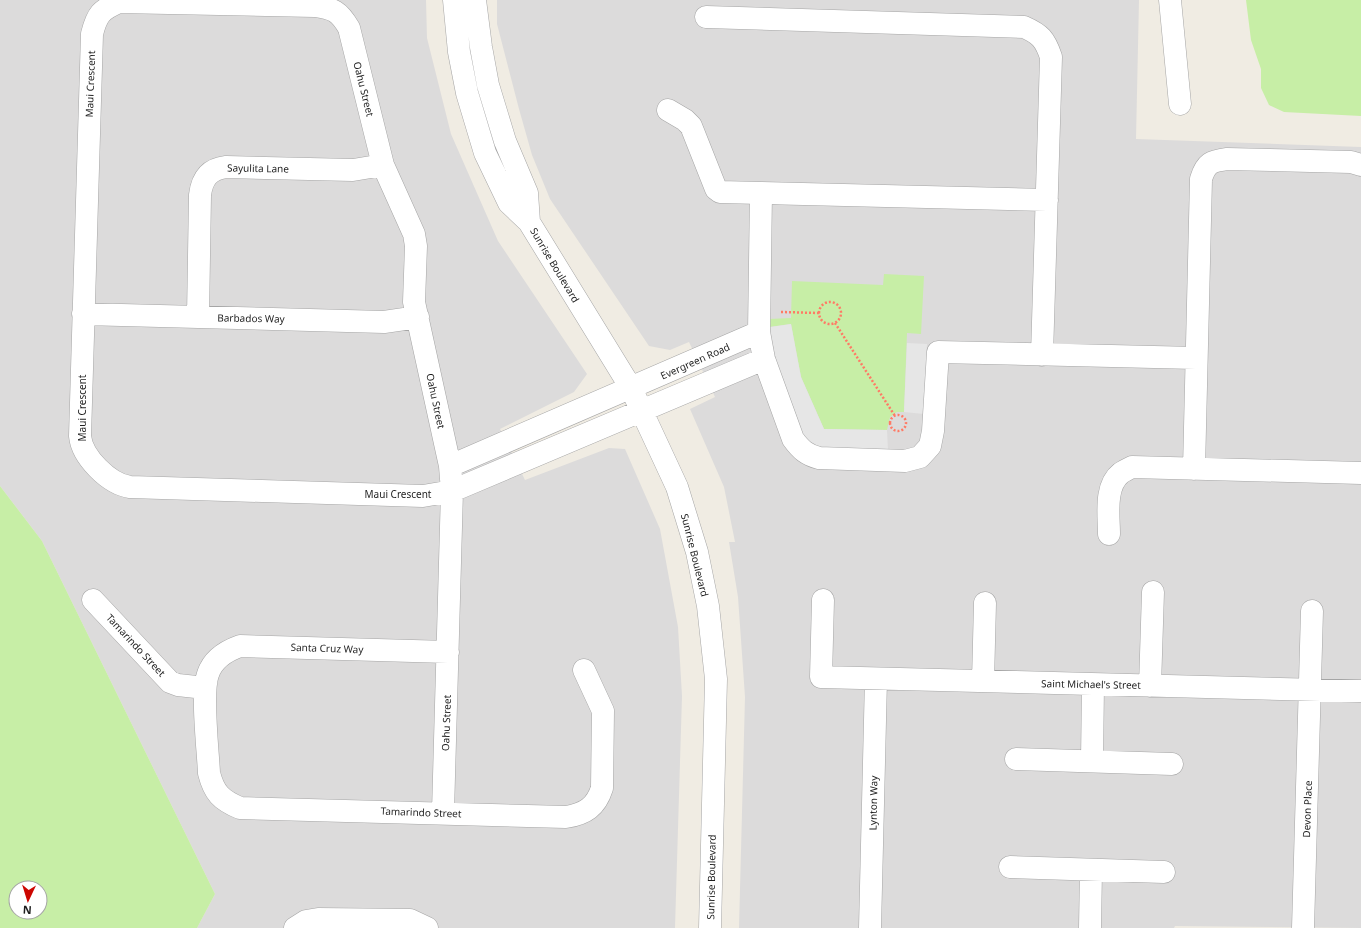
<svg xmlns="http://www.w3.org/2000/svg" width="1361" height="928" font-family="'Noto Sans',sans-serif">
<rect width="100%" height="100%" fill="#f0ece3"/>
<path fill="#dcdbdb" d="M0,0H426L427,38L451,134L498,241L587,374L574,392L500,429L525,480L609,448L625,449L660,529L678,627L682,696L675,928H197L215,894L42,541L0,486Z
M497,0H1139L1136,139L1361,147V928L1175,926L1174,928H739L745,697L738,597L729,542H735L724,487L690,409L715,397L689,342L670,350L649,346L550,199L532,155L519,109L497,24Z"/>
<path fill="#c7eea6" fill-rule="evenodd" d="M1246,0H1361V116L1284,112L1269,105L1261,88V69L1251,40Z
M884,274L924,276L921,334L907,333L904,412H897L890,417L887,430L824,429L801,377L791,324L770,327L769,319L791,318L792,281L883,285Z
M0,486L42,541L215,894L197,928H0ZM16,888H40V912H16Z"/>
<path fill="#e6e6e6" d="M791,324L801,377L824,429L887,430L888,450L818,449L803,435L780,381L770,327Z
M907,343L927,344L924,414L904,412Z"/>
<g fill="none" stroke-linecap="round" stroke-linejoin="round">
<defs>
<path id="minor" d="M454,0L459,52L467,93L485,153L509,203L529,222L631,388L677,487L697,552L708,606L716,679L710,928
M475,0L481,47L488,85L505,141L527,193L529,222
M1170,0L1180,104
M706,17L1024,27C1040,34 1045,39 1051,57L1042,355
M668,110L685,120L691,126L716,189L720,192L761,193
M1047,200L761,193L759,332L764,359L793,439C801,450 807,455 819,458L905,461L920,457L930,446L933,431L938,352L1196,358
M83,314L384,322L418,317
M198,317L200,195C202,179 209,169 226,167L353,170L383,165
M450,466L759,332
M1194,469L1201,179C1206,163 1211,161 1227,159L1351,162L1361,165
M1109,534C1109,516 1104,486 1121,473C1124,471 1128,469 1132,467L1361,473
M93,600L170,682L178,685L205,688
M823,600L821,677L1361,691
M448,652L240,646C226,651 213,659 208,674C201,693 208,750 209,773C214,793 221,800 240,808L566,817C585,814 596,807 602,788L603,711L584,670
M983,681L985,603
M1150,686L1153,592
M1016,759L1172,764
M1092,761L1093,685
M443,812L452,491L450,466L414,302L416,246L414,234L383,165L349,28C339,11 334,9 315,6L119,2C101,10 97,14 92,34L80,436C82,457 109,484 130,487L423,496L452,491L764,359
M1010,867L1164,872
M295,928L306,921L318,919L410,920L427,928
M870,928L876,679
M1090,928L1091,870
M1303,928L1312,611"/>
</defs>
<use href="#minor" stroke="#a5a5a5" stroke-width="23"/>
<path stroke="#ff7a65" stroke-width="2.5" stroke-dasharray="2 2" stroke-linecap="butt" d="M819 313a11 11 0 1 1 22 0a11 11 0 1 1-22 0Z
M781,312L819,313
M835,323L895,416
M890 423a8 8 0 1 1 16 0a8 8 0 1 1-16 0Z"/>
<use href="#minor" stroke="#fff" stroke-width="22"/>
</g>
<g text-anchor="middle" stroke-width="3" stroke-linejoin="round" paint-order="stroke">
<g font-size="10" fill="#1e1e1e" stroke="#fff">
<text transform="translate(90 84) rotate(-88)" y="4">Maui Crescent</text>
<text transform="translate(364 89) rotate(76)" y="4">Oahu Street</text>
<text transform="translate(258 168) rotate(1)" y="4">Sayulita Lane</text>
<text transform="translate(555 265) rotate(59)" y="4">Sunrise Boulevard</text>
<text transform="translate(251 318) rotate(1)" y="4">Barbados Way</text>
<text transform="translate(695 361) rotate(-24)" y="4">Evergreen Road</text>
<text transform="translate(436 401) rotate(78)" y="4">Oahu Street</text>
<text transform="translate(82 408) rotate(-90)" y="4">Maui Crescent</text>
<text x="398" y="498">Maui Crescent</text>
<text transform="translate(695 555) rotate(76)" y="4">Sunrise Boulevard</text>
<text transform="translate(136 645) rotate(47)" y="4">Tamarindo Street</text>
<text transform="translate(327 648) rotate(2)" y="4">Santa Cruz Way</text>
<text transform="translate(1091 684) rotate(1)" y="4">Saint Michael's Street</text>
<text transform="translate(446 723) rotate(-88)" y="4">Oahu Street</text>
<text transform="translate(873 803) rotate(-89)" y="4">Lynton Way</text>
<text transform="translate(1307 809) rotate(-88)" y="4">Devon Place</text>
<text transform="translate(421 812) rotate(2)" y="4">Tamarindo Street</text>
<text transform="translate(711 877) rotate(-89)" y="4">Sunrise Boulevard</text>
</g>
</g>
<g transform="translate(28 900) rotate(184)"><circle r="19" fill="#ffffff" stroke="#a5a5a5"/>
<path d="M0-3L7 15L0 10L-7 15Z" fill="#cc0600"/>
<text y="-6" font-size="11" font-weight="bold" text-anchor="middle" fill="#1e1e1e">N</text>
</g>
</svg>
